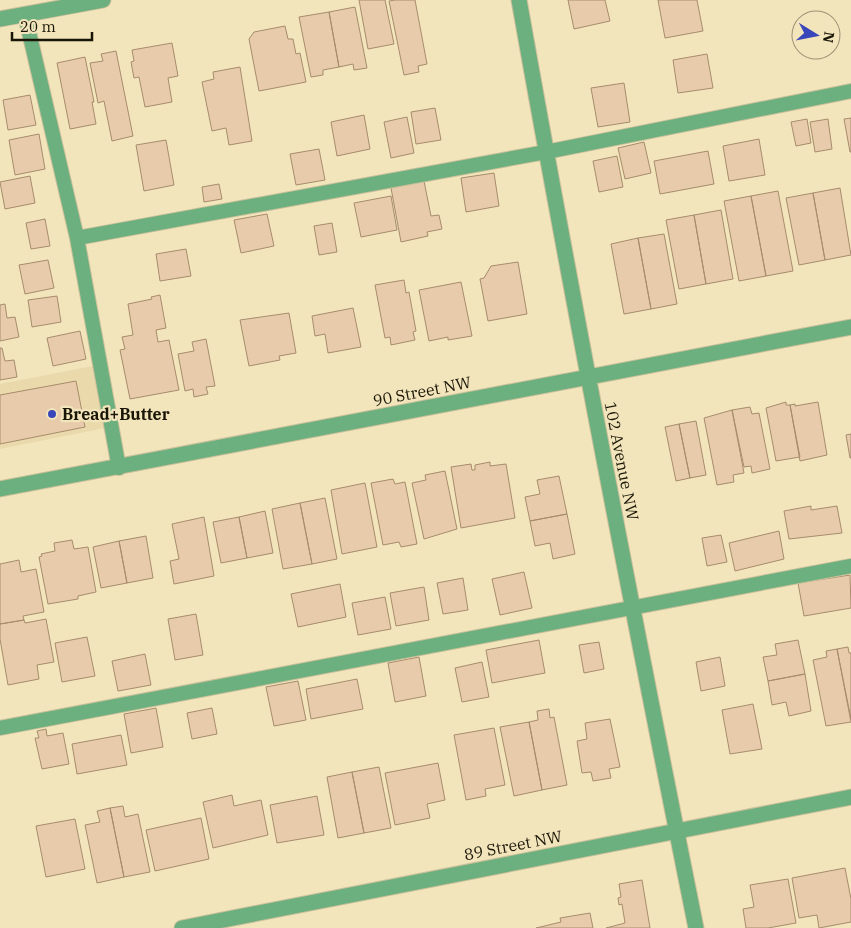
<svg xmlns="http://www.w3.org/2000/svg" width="851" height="928" font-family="'IBM Plex Serif',serif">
<rect width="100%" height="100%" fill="#f2e5bc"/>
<path fill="#eadaab" d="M93,366L105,428L0,449V384Z"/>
<path fill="#e8cbaa" stroke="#a78c6c" d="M359,0H385L394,44L368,49Z
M395,0H415L427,64L418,66L419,72L404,75L389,1Z
M568,0H605L610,21L574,29Z
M658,0H697L703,31L665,38Z
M355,7L367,68L354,70L353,64L339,67L329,12Z
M329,12L339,67L323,70V75L311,77L299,17Z
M285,26L288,39H293L296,54L300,53L306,82L259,91L249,39L254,32Z
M172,43L178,76L168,78L172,102L145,107L139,77L134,78L131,62L134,61L132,50Z
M116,51L133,136L112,141L104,101L98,103L90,63L103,61L101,54Z
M707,54L713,88L678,93L673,60Z
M85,57L94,102H92L96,124L70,129L57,63Z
M240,67L252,141L229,145L226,128L212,131L202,82L214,79L213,72Z
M624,83L630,122L598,127L591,88Z
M30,95L36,125L8,130L3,100Z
M435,108L441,140L416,144L411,112Z
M364,115L370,149L337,156L331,122Z
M407,117L414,153L391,158L384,122Z
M851,118V152H850L844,119Z
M807,119L811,143L796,146L791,122Z
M828,119L832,149L815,152L810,122Z
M39,134L45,169L15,175L9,140Z
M759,139L765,175L729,181L723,146Z
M166,140L174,185L144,191L136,145Z
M644,142L651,173L625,179L618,148Z
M319,149L325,180L296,185L290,154Z
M708,151L714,184L660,194L654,161Z
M617,156L623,187L599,192L593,161Z
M494,173L499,206L466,212L461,178Z
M30,176L35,203L5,209L0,182Z
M424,181L431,216L439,215L442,229L427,232L428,236L401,242L391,188Z
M219,184L222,199L204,202L202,187Z
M840,188L851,255L825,260L813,193Z
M778,191L793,271L766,276L751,196Z
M813,193L825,260L799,265L786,198Z
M391,196L397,230L361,237L354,203Z
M751,196L766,276L739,281L724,201Z
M721,210L733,279L706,284L694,215Z
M267,214L274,246L241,253L234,220Z
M694,215L706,284L679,289L666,220Z
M45,219L50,246L31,249L26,223Z
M332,223L337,252L319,255L314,226Z
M664,234L677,304L651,309L638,238Z
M638,238L651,309L624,314L611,244Z
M186,249L191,276L160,281L156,254Z
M48,260L54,288L25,294L19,265Z
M518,262L527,314L488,321L480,279L484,278L491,266Z
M404,280L406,293L409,292L416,331L413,332L415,340L391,345L390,337L385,338L375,285Z
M461,282L472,336L448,340V337L429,341L419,290Z
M160,295L166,328L156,330L158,342L169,340L179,390L130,399L120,350L125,349L122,337L133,335L128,304L152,299L151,297Z
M57,296L61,322L32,327L28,300Z
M5,304L7,318L15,317L19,337L0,341V305Z
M353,308L361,347L328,353L325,334L315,336L312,316Z
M289,313L296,353L279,356L280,360L249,366L240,320Z
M80,331L86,359L53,366L47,338Z
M206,339L215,386L206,387L208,394L194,397L193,389L185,391L178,354L194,351L192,342Z
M0,348H2L5,361L14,360L17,377L0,380Z
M76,381L85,427L0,444V395Z
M786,402V405H790L800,457L776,461L766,408Z
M818,402L827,455L800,461L790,405L795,404V406Z
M750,407L752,414L759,413L770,469L752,473L751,466L744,467L732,410Z
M732,410L744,473L733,475L734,482L717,485L704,418Z
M696,421L706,475L690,478L679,424Z
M679,424L690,478L676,481L665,427Z
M851,434V458H850L846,435Z
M490,462V466L506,464L515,518L461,528L451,467L471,464L472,470H475V465Z
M445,471L457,529L424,539L412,483L426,480L425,475Z
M559,476L567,514L530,521L525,497L540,494L537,480Z
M393,479L395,484L405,482L417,544L401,547L399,542L383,545L371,483Z
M365,483L377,547L342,554L331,490Z
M325,498L337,559L312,564L300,503Z
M300,503L312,564L283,569L272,509Z
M811,506V510L837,506L842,533L789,539L784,511Z
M265,511L273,553L247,558L239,517Z
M567,514L575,554L553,559L550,543L535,546L530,521Z
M204,517L214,576L174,584L170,561L179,559L172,524Z
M239,517L247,558L221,563L213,522Z
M779,531L784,559L735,571L729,543Z
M721,535L727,562L707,566L702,538Z
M146,536L153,578L127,583L119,541Z
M72,540L74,549L88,547L96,592L78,596V599L48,604L39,557L42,556L41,554L55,551L54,543Z
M119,541L127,583L101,588L93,547Z
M19,560L21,572L36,569L44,612L23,616L24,620L0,624V564Z
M524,572L532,608L500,615L492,579Z
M850,575L851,608L804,616L798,583Z
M463,578L468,610L443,614L437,583Z
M340,584L346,617L298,627L291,594Z
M424,587L429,620L396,626L390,593Z
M385,597L391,629L358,635L352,603Z
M196,614L203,655L175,660L168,619Z
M46,619L54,662L37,665L39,679L8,685L0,639V624L24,620L25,623Z
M87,637L95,676L62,682L55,643Z
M539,640L545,673L492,683L486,650Z
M798,640L805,674L768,681L763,657L777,655L775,644Z
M599,642L604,669L584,673L579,645Z
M848,647L849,653H851V719L837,649Z
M837,649L851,722L826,726L813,660L827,657L826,651Z
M145,654L151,685L118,691L112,661Z
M419,657L426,696L395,702L388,663Z
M720,657L725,686L701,691L696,662Z
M482,662L489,697L462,702L455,668Z
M805,674L811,711L789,716L786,702L772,705L768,681Z
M357,679L363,709L311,719L306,689Z
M298,681L306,720L274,726L266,687Z
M753,704L762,749L730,754L722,710Z
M156,708L163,747L131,753L124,714Z
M212,708L217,734L192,739L187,713Z
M549,709L550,718L554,717L567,785L542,790L529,722L538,720L537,711Z
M610,719L620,767L609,769L611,778L593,781L591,772L582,773L577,741L587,739L585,723Z
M529,722L542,790L514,796L500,727Z
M494,728L505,785L485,789L486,796L466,800L454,735Z
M46,729L47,736L63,733L69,764L42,769L35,738H39L37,731Z
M121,735L127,765L77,774L72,744Z
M438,763L445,800L427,804L430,818L395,825L385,773Z
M379,767L391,828L364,833L352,772Z
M352,772L364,833L338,838L327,777Z
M232,795L234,806L261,800L268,835L213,848L203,802Z
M317,796L324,835L277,843L270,805Z
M123,806L125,817L138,814L150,872L124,877L110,808Z
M110,808L124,877L97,883L85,825L100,822L97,811Z
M201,818L209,859L155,871L146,830Z
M75,819L85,869L46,877L36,826Z
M845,868L851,899V922L819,928L817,915L799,918L792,878Z
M788,879L796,923L768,928H746L743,909L754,907L750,885Z
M642,880L650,928H606L625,923L622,904L619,905L618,898L621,897L619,884Z
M590,913L593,928H536L561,922L560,918Z"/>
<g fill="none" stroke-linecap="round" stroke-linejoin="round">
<defs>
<path id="service" d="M25,15L77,238L119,468
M77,238L546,152L851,91
M0,728L851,566"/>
<path id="minor" d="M519,0C574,310 634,619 696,928
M0,489L851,327"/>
<path id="tertiary" d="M0,19L103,0
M182,928L851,797"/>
</defs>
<use href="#service" stroke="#cbc09b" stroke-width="16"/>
<use href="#minor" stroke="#cbc09b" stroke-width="17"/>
<use href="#tertiary" stroke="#cbc09b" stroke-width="17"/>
<use href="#service" stroke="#6bb07e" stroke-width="14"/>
<use href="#minor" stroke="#6bb07e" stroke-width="15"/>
<use href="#tertiary" stroke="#6bb07e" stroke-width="15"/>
</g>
<circle fill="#3947ba" stroke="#f2e5bc" stroke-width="2" cx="52" cy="414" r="5"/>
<g text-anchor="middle" stroke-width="4.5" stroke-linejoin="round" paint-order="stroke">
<g font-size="16" fill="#1a1607" stroke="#f2e5bc">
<text transform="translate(422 391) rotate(-11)" y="6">90 Street NW</text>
<text transform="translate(622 461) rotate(79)" y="6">102 Avenue NW</text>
<text transform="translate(513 845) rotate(-11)" y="6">89 Street NW</text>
</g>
<g font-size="16" font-weight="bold" fill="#1a1607" stroke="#f2e5bc" text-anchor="start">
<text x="62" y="420">Bread+Butter</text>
</g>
</g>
<g transform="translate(816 35) rotate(100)"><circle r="24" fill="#f2e5bc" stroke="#9c9274"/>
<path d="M0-4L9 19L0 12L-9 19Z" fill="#3947ba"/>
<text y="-8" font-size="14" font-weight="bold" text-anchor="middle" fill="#1a1607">N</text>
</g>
<path d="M12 32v8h80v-8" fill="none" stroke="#1a1607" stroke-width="2.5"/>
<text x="20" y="32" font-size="15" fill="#1a1607" stroke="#f2e5bc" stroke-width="4" paint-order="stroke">20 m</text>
</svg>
